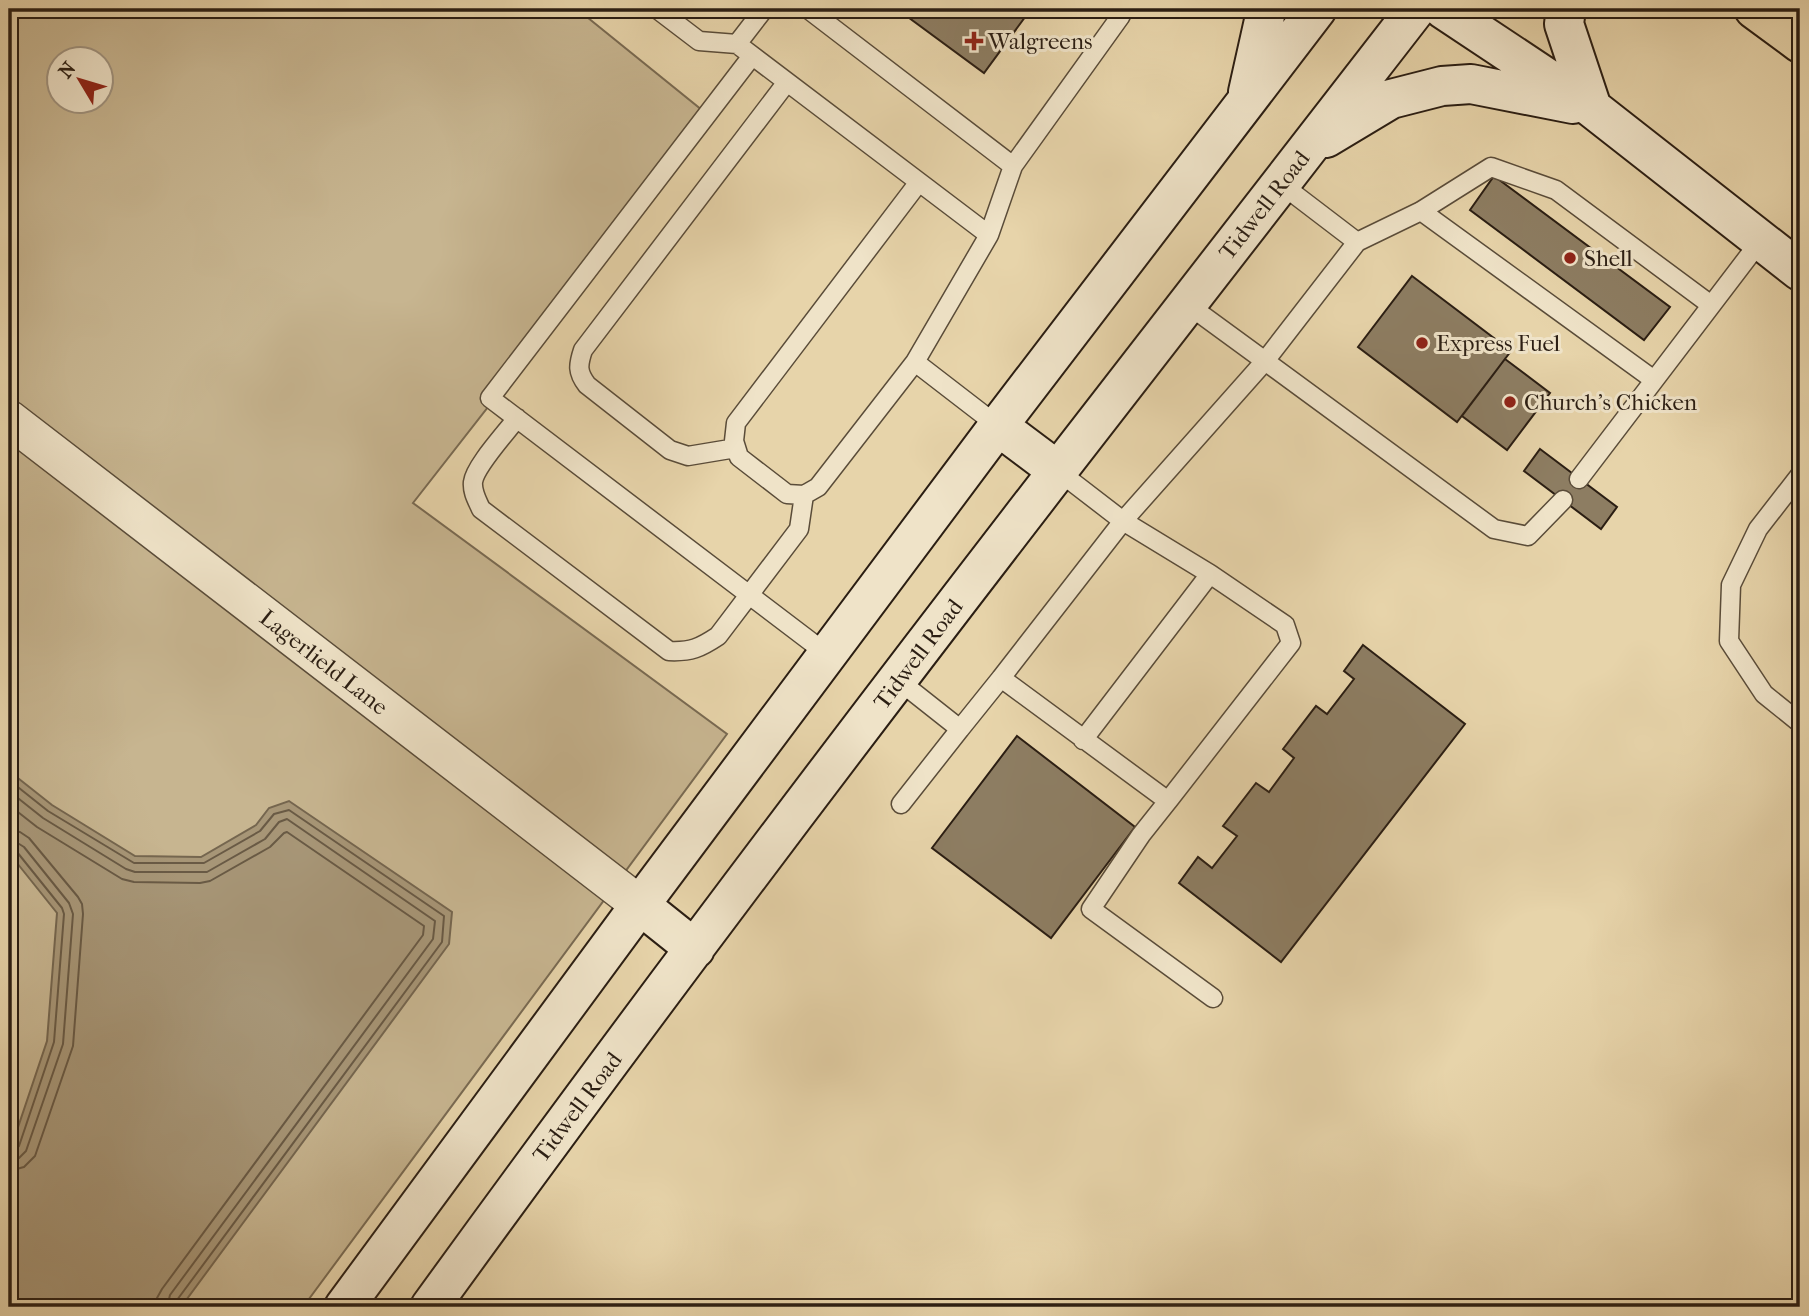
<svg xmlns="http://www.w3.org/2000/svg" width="1809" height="1316" font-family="'IM FELL French Canon',serif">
<rect width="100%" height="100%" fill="#e7d4aa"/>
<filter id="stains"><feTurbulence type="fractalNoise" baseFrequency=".00286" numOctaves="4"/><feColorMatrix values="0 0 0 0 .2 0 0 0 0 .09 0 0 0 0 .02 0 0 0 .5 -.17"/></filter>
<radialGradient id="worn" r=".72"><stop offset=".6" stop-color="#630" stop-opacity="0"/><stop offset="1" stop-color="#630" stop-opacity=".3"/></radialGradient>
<path fill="#c7b590" stroke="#796a52" stroke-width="2" fill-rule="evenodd" d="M9,9H577L713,119L413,503L727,734L303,1307H9V990L14,980L9,965ZM60,60H102V102H60Z"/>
<path fill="#a79677" stroke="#75664f" stroke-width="2" d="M9,771L52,805L135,856L201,857L256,825L269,808L289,801L452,912L449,944L181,1307H9V1154L47,1041L57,913L9,853Z"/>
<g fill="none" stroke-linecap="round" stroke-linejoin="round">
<path stroke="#695a45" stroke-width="2" d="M9,780L48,811L134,863H204L260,831L274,814L289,810L444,916L442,942L177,1300L176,1307
M9,791L43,818L126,869L135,872H207L265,839L279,822L287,819L435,921L433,939L170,1295L167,1307
M9,805L37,827L122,879L134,882L200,883L210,881L270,847L284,833L287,832L424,926L423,935L162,1289L157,1298L156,1307
M9,830L20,832L29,838L78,897L82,904L83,914L73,1046L35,1156L24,1167L9,1171
M9,841L16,842L24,847L69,903L73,914L63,1044L26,1151L19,1158L9,1160
M9,850L17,852L62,908L64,914L54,1042L19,1146L15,1151H9"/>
</g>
<path fill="#8d7d62" stroke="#2b1e13" stroke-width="2" d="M897,9H1031L984,73Z
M1494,176L1670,307L1644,340L1470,210Z
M1412,276L1511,351L1457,422L1358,347Z
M1505,359L1550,393L1507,450L1462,416Z
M1540,449L1617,507L1601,529L1524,471Z
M1363,645L1465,724L1281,962L1179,883L1198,857L1212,868L1237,836L1223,826L1256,783L1269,792L1294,758L1283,749L1316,706L1327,714L1354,679L1344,671Z
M1017,736L1135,827L1051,938L932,848Z"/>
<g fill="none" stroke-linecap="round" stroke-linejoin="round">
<defs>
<path id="lane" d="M657,9L699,41L737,44L989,235L915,362L998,426
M808,9L1013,166
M737,44L764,9
M752,56L490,398L827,654
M1281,184L1357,242L1421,211L1491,167L1556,190L1711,305
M1421,211L1654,380
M989,235L1013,166L1120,17L1124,9
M1187,304L1265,361L1357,242
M915,362L818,487L804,495L787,494L739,457L734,441L736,423L919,182
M517,418C506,433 475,466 473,482C472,492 477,500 481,509L669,651C691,652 700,648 718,636L799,529L804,495
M736,448L688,456L670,450L587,385C577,372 578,365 583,350L787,82
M1058,471L1123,521L1210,574L1285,625L1291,643L1168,801
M1800,475L1758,529L1731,585L1729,641L1764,694L1800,723
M1579,479L1761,240
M1001,678L1123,521L1265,361L1494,529L1528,536L1563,500
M898,680L960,729L1001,678L1168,801L1141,835L1091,909L1213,998
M1083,740L1210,574
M901,804L960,729"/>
<path id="street" d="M9,419L640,905"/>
<path id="secondary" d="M1443,9L1592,108L1800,271
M1566,9L1564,24L1592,108
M1248,92L1265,16V9
M1326,138L1391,99L1442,86L1471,84L1573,104
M998,426L1058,471
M640,905L695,949
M344,1307L640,905L998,426L1317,9
M430,1307C635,1024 846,745 1060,468C1178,315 1298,163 1416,9"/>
<path id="highway" d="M1754,9L1800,43"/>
</defs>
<use href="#lane" stroke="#5a4c39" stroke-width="21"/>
<use href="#street" stroke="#5a4c39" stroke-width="40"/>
<use href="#secondary" stroke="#2b1e13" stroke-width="42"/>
<use href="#highway" stroke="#2b1e13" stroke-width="42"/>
<use href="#lane" stroke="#efe3c8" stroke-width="18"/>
<use href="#street" stroke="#efe3c8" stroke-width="37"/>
<use href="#secondary" stroke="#efe3c8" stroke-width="38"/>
<use href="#highway" stroke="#e7d4aa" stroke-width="38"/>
</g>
<g fill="#8f2418" stroke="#efe3c8" stroke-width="2.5">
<path d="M970.5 30.5h7v7h7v7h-7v7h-7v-7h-7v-7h7z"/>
<circle cx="1570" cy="258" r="7"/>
<circle cx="1422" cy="343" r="7"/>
<circle cx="1510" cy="402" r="7"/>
</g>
<g text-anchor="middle" stroke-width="6" stroke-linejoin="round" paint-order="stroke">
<g font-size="23" fill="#2b1e13" stroke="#efe3c8" text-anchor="start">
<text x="988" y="49">Walgreens</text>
<text x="1584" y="266">Shell</text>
<text x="1436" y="351">Express Fuel</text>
<text x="1524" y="410">Church's Chicken</text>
</g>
<g font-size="23" fill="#2b1e13" stroke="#efe3c8">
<text transform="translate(1264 205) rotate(-52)" y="8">Tidwell Road</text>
<text transform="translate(918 654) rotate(-53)" y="8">Tidwell Road</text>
<text transform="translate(324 662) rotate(38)" y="8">Lagerlield Lane</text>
<text transform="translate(577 1107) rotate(-53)" y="8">Tidwell Road</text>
</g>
</g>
<rect width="1809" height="1316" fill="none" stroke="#e7d4aa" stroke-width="35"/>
<rect x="10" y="10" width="1788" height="1295" fill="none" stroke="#2b1e13" stroke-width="3.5"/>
<rect x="18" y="18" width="1774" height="1281" fill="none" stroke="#2b1e13" stroke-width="2"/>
<g transform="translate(80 80) rotate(308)"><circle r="33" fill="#efe3c8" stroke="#a19480" stroke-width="2"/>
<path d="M0-5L12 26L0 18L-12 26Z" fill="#8f2418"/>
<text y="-10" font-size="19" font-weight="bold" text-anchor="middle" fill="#2b1e13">N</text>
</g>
<rect width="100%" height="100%" filter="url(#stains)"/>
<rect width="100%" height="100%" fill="url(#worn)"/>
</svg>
